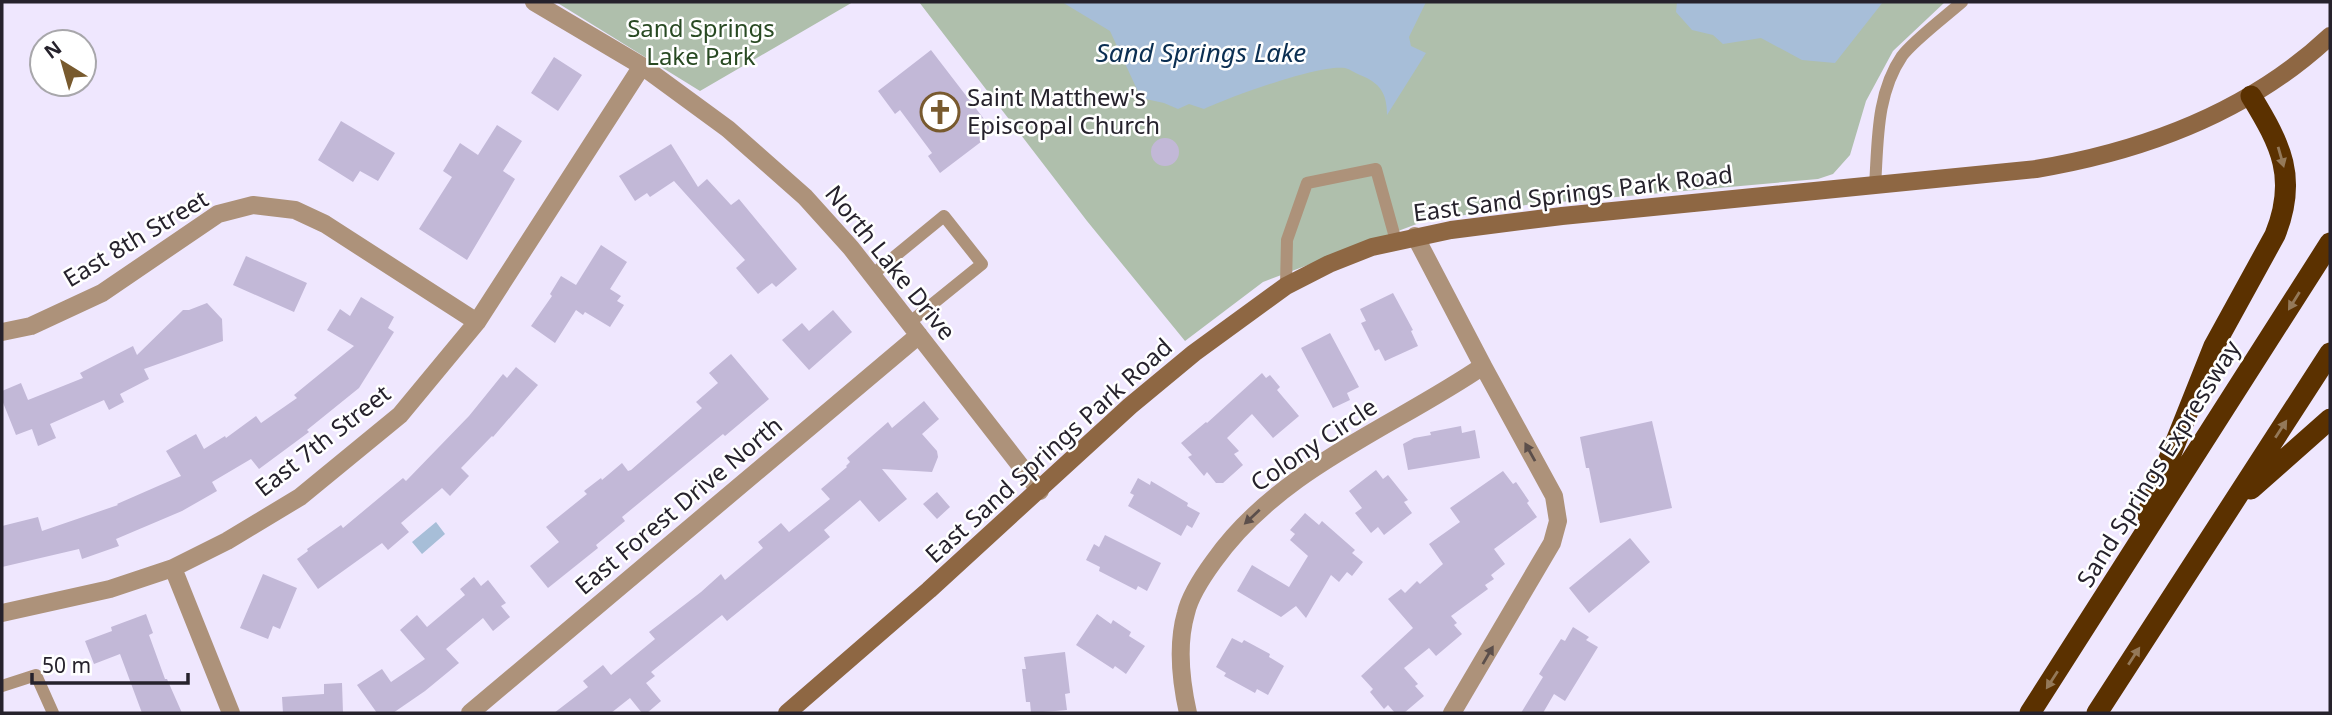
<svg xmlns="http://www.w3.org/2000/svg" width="2332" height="715" font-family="'Noto Sans',sans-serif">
<rect width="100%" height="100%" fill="#efe7fe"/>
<path fill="#afbfac" d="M556,2H853L700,91Z
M919,2H1945L1893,51L1866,101L1850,155L1833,174L1818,179L1526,205L1422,222L1263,282L1185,341L1087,221Z"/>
<path fill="#a7bed8" d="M1062,2H1426L1409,37L1411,46L1426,53L1387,115C1387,93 1380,83 1360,75C1355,73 1350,69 1345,68C1319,64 1230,97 1204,109L1189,104L1178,109L1164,103L1141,98L1110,31Z
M1677,2H1883L1835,63L1802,60L1761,38L1723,44L1713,35L1692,30L1676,12Z
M436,522L445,534L422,554L412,542Z"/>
<path fill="#c2b8d7" d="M931,50L994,132L940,173L928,156L932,153L900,110L895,114L878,91Z
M554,57L582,75L558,111L531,93Z
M341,121L395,153L378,181L360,171L353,182L318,160Z
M497,125L522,141L503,171L515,179L467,260L419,229L452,177L443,171L460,143L478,155Z
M1151 152a14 14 0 1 1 28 0a14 14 0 1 1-28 0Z
M671,144L698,187L707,179L731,205L739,199L797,269L776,287L772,283L758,294L736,268L745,260L674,181L650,197L647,193L635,201L619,176Z
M601,245L627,262L610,289L621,296L617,301L624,305L610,327L585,312L583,315L576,310L555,343L531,326L552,296L550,294L561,276L576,285Z
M246,256L307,283L294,312L233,285Z
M1393,293L1413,330L1411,331L1418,346L1385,361L1379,349L1375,351L1361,323L1366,321L1360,309Z
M361,297L394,317L388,328L394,332L359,388L307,430L309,432L259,469L251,459L212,482L217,491L182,511L116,539L119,546L82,559L79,549L2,567V526L38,517L42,531L118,505L117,504L181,476L166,451L196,434L204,449L225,436L226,438L256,416L261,423L297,398L294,395L354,346L327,330L340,309L350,316Z
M207,303L222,319L223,341L144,369L149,379L120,394L124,402L109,410L104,400L50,424L56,438L38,446L32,429L16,435L2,400V391L21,383L28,400L83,378L80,373L133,346L137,355L183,310H189Z
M833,310L852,332L809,370L782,340L802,323L809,331Z
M1330,333L1359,387L1347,393L1350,400L1333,408L1301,348Z
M731,354L769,399L725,436L723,434L622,517L625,521L596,545L598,548L548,588L530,566L559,542L546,527L587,494L584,491L601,478L602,480L622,463L628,471L631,470L702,408L696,402L718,383L709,373Z
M516,367L538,385L493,437L492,436L461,468L469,476L450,496L442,488L401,523L409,532L388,550L382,543L318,589L297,559L308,551L307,549L341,525L343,528L403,478L406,481L469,416L503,374L507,378Z
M1262,373L1266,378L1270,375L1280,387L1277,390L1299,416L1273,438L1252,414L1227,438L1239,451L1234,454L1243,465L1223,483H1216L1207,472L1204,476L1188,457L1192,455L1181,443L1206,422L1207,423Z
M924,401L939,419L922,434L937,451L938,457L932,472L882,469L907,499L879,522L860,500L824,530L830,537L785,574L727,621L722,615L651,672L655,676L646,683L661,701L647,713H642L630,698L611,713H554L588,687L583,681L603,665L611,675L655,639L649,632L701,592L721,574L725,580L763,548L758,542L781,523L789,532L830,499L821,489L847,467L846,466L850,462L847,458L888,422L892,428Z
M1652,421L1672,508L1600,523L1589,468H1586L1580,437Z
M1461,426L1462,433L1475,430L1480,458L1408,470L1403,444L1414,438L1431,435L1430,432Z
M1376,470L1383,479L1388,475L1408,500L1404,502L1412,513L1384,535L1378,527L1371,533L1355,513L1362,508L1349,491Z
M1503,471L1513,484L1516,482L1529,501L1527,503L1537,517L1494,549L1505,564L1491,575L1494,579L1485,585L1488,589L1451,616L1457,623L1454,625L1462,634L1436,656L1429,648L1404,668L1418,684L1415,686L1424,696L1404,713H1395L1388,705L1384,709L1370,692L1373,689L1361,676L1413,628L1388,599L1401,589L1405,593L1417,581L1420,584L1443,564L1429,544L1460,522L1450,508Z
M1138,478L1150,485L1151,481L1188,503L1187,506L1200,513L1192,528L1187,525L1181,536L1128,506L1134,495L1130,493Z
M937,492L950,507L937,519L923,504Z
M1305,513L1319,525L1322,521L1355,550L1352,553L1363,562L1352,576L1347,572L1339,582L1331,575L1306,618L1296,606L1281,617L1237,591L1252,565L1289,587L1308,556L1290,540L1295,534L1290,530Z
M1105,535L1161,563L1147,591L1138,586L1136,590L1099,571L1100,567L1086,560L1094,544L1099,547Z
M1630,538L1650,562L1589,613L1569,588Z
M263,574L297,588L280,629L273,626L268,639L240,628Z
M474,577L481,586L488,580L506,603L501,606L510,617L493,631L483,618L446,649L459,663L425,691L393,713H377L357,685L382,669L391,682L425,659L400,630L417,615L427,627L465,595L460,589Z
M146,614L153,633L149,635L165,679H167L182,713H142L120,654L94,664L85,641L112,631L111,627Z
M1097,614L1111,624L1113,620L1131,632L1129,636L1145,646L1126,674L1115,666L1113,669L1076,645Z
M1573,627L1589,637L1586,640L1598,647L1565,701L1554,694L1543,713H1521L1543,677L1539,674L1561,639L1565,641Z
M1232,638L1242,643L1244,640L1270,654L1269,657L1284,666L1268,695L1257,689L1255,693L1224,676L1226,673L1216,667Z
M1065,652L1070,693L1065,694L1067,710L1031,713L1030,702H1026L1022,669H1026L1024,657Z
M342,683L343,713H283L282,697L324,694V684Z"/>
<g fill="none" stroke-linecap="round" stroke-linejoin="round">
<path stroke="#ad927a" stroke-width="12" d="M1875,186C1878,142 1876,94 1902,56C1913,41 1946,16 1962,2
M872,275L944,216L982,264L909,323
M1286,286L1287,240L1307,183L1376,169L1396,241
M2,686L36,675L53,713"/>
<path stroke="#ad927a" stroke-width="18" d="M534,2L642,66L728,129L805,197L851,248L1040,491
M1415,236L1483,366
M2,332L31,326L102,293L218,214L253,205L295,210L325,224L477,322
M173,568L231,713
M2,613L110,589L173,568L227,541L300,497L400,415L477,322L642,66
M470,713L919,335
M1188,713C1181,682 1177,644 1186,613C1190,595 1203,576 1214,561C1279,469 1392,428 1483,366L1554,496L1558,521L1552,543L1452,713"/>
<path stroke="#8e6743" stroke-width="18" d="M787,713L929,590L1130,406L1194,353L1286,286L1329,264L1372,247L1451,230L1562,216L2036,169C2144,151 2249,112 2330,36"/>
<path stroke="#5b3100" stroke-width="21" d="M2251,489L2330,419
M2147,514L2214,346L2275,235C2298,178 2281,145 2251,96
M2030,713L2330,243
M2097,713L2330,353"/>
</g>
<defs><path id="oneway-solid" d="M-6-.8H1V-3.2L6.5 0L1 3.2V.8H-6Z" transform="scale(1.75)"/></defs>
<g fill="#947959">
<use href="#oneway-solid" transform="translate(2281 157) rotate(74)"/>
<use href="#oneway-solid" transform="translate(2294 301) rotate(122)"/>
<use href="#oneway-solid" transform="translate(2281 429) rotate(-57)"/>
<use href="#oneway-solid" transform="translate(2134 656) rotate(-57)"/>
<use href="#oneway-solid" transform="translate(2052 680) rotate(123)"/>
</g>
<g fill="#5c4f4b">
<use href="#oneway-solid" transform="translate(1530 452) rotate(-119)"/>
<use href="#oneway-solid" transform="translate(1252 517) rotate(137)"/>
<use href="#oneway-solid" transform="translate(1488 655) rotate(-60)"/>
</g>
<defs>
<symbol id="church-ring" viewBox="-11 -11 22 22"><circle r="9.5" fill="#fff" stroke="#785a2e" stroke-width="1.5"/><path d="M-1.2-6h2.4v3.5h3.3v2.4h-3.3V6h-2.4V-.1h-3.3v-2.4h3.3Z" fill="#785a2e"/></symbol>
</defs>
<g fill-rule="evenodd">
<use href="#church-ring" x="918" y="90" width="44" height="44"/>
</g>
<g text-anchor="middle" stroke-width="5" stroke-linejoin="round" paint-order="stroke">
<g font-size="24" fill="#294a23" stroke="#fff">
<text x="701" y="37">Sand Springs<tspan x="701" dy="28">Lake Park</tspan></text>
</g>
<g font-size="24" fill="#26222c" stroke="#fff" text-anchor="start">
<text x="967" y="106">Saint Matthew's<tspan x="967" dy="28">Episcopal Church</tspan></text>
</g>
<g font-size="24" fill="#26222c" stroke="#fff">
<text transform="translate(1573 194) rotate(-7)" y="8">East Sand Springs Park Road</text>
<text transform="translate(136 239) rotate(-31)" y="8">East 8th Street</text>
<text transform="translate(890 263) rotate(51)" y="8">North Lake Drive</text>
<text transform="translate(323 441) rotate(-38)" y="8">East 7th Street</text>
<text transform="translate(1314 445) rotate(-34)" y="8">Colony Circle</text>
<text transform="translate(1049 451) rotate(-42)" y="8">East Sand Springs Park Road</text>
<text transform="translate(2159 464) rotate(-58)" y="8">Sand Springs Expressway</text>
<text transform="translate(679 506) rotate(-40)" y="8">East Forest Drive North</text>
</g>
<g font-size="26" font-style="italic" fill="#0b2f52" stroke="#fff">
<text x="1201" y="62">Sand Springs Lake</text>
</g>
</g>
<rect width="2332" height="715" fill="none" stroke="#26222c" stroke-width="7"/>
<g transform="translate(63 63) rotate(323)"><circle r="33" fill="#ffffff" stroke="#a8a7ab" stroke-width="2"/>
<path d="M0-5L12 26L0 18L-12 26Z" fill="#785a2e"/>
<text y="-10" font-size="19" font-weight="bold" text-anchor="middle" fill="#26222c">N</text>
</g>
<path d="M32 673v10h156v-10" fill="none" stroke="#26222c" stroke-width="3.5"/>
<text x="42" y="673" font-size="21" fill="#26222c" stroke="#ffffff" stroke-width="5" paint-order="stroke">50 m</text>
</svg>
